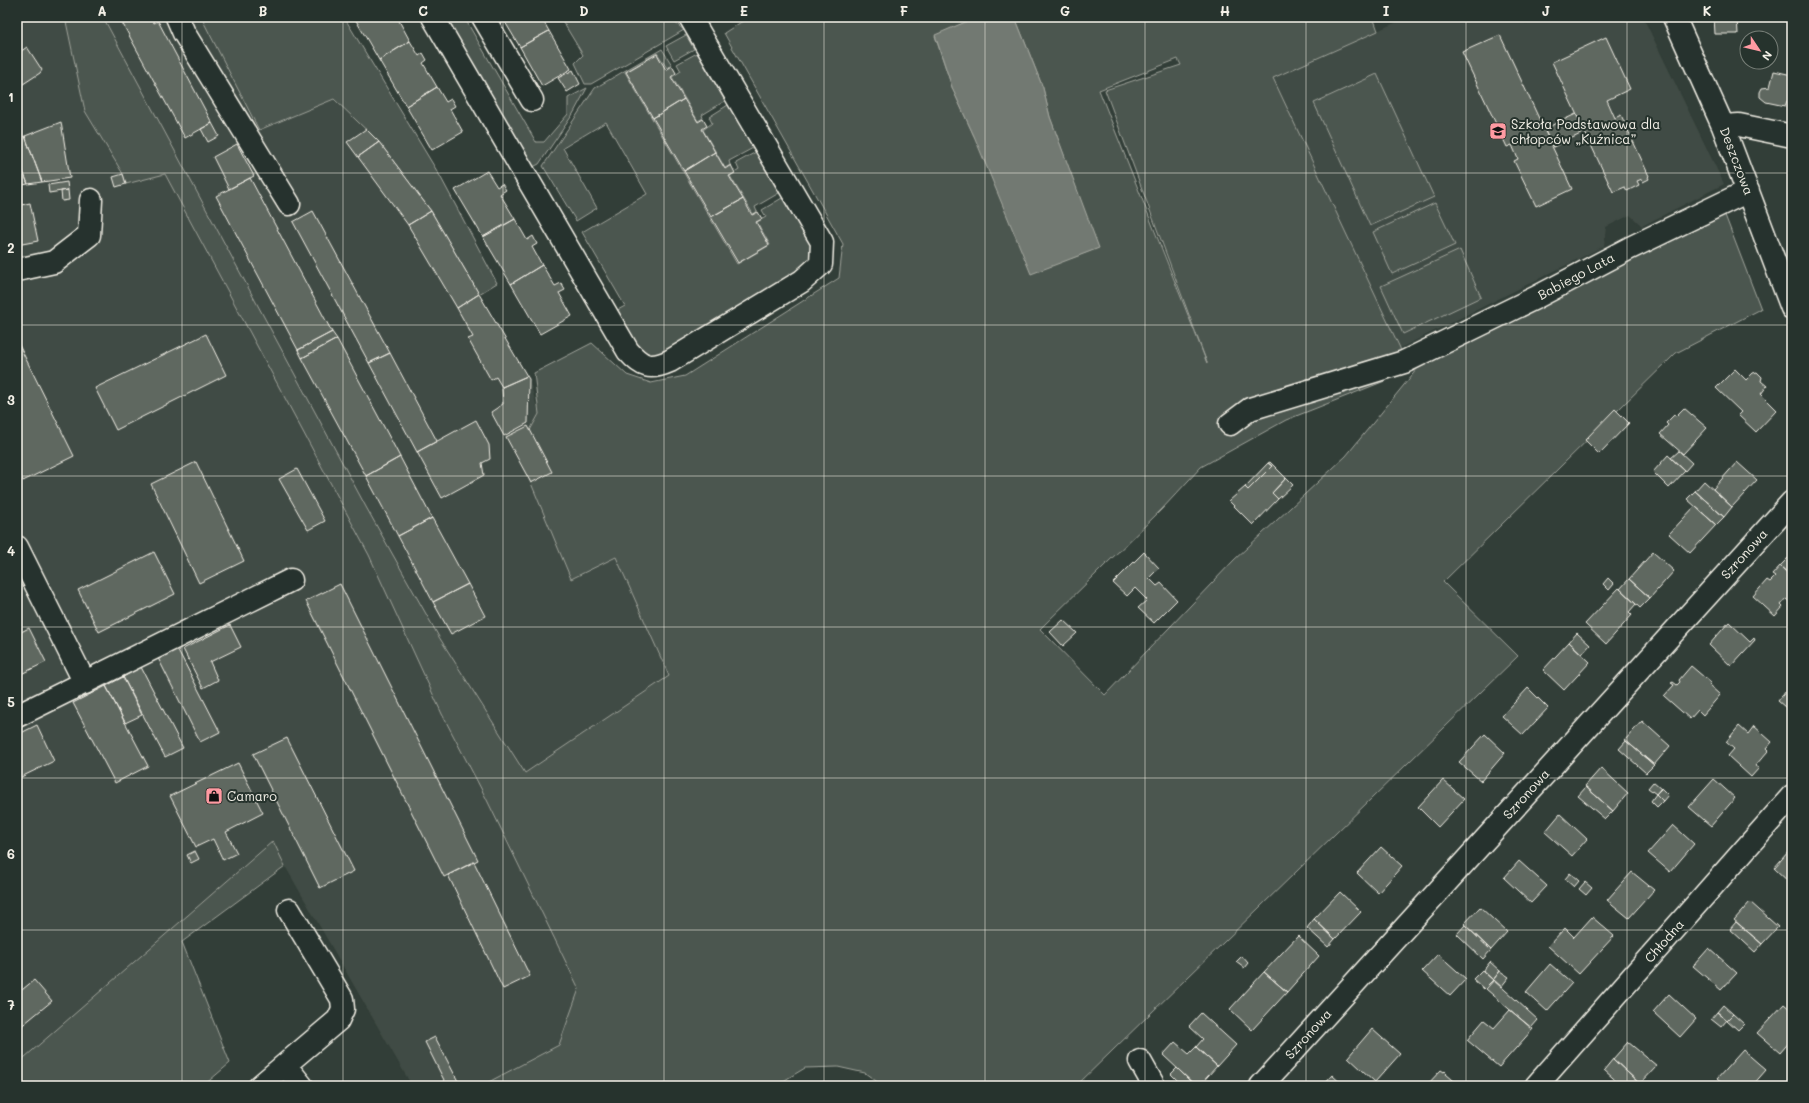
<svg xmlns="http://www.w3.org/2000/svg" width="1809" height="1103" font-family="Mali,sans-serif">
<rect width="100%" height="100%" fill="#323e38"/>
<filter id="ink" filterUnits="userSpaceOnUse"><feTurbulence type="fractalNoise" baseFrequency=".025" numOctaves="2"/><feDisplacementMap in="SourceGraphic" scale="8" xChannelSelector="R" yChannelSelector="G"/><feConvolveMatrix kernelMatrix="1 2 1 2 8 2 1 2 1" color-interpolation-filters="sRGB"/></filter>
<g filter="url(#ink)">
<path fill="#404b44" d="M17,17H65L85,111L123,174L126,184L165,174L369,555L442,714L486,798L579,989L559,1045L481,1086H412L285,866L273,841L17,1064Z
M103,17H201L259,130L333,99L379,142L431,211L529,379L539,414L518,452L571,579L616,557L669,676L525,773L439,637L366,507Z
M1408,17H1524L1527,24L1542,17H1643L1724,184L1642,226L1630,215L1606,227L1604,246L1400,348L1273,78Z"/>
<path fill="#4c564f" stroke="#a0a49c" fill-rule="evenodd" d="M65,17H103L366,507L439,637L525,773L669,676L616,557L571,579L518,452L539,414L534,373L592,343L627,375L651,383L685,376L839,278L843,244L724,33L749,17H977L935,36L953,90L974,136L1072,258L1098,248L1050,117L1043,88L1015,17H1373L1378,31L1273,78L1400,348L1405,373L1286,420L1201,467L1162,509L1040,629L1105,695L1234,560L1346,456L1417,369L1723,210L1761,309L1676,353L1443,582L1518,656L1076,1086H883L865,1073L838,1067L805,1068L775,1086H481L559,1045L579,989L486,798L442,714L369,555L165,174L126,184L123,174L85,111ZM1178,59L1181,65L1105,90L1207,363L1099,90Z
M201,17H344L440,176L497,283L479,294L431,211L379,142L334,99L259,130Z
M439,17H464L536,142H544L568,114V98L587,88L573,114L539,164L531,168Z
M560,17H668L684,30L591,84H585L575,63L583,55Z
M686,35L694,49L674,60L666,46Z
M662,49L672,65L667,68L657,53L625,72L737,264L770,245L757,222L766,217L762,210L782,198L799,226L804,224L818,258L668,356L646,359L614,312L625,306L582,232L647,194L606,122L563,148L597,208L576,221L543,166L595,88Z
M697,53L725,101L702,115L703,118L698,121L672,77L681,71L677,64Z
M1377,74L1434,197L1370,226L1314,103Z
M728,105L753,148L729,161L730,165L725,168L703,130L712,123L709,117Z
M756,152L779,193L755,207L757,212L753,214L730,176L739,170L736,163Z
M1435,203L1455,245L1392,274L1373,232Z
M1460,250L1481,297L1403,334L1381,286Z
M273,841L285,866L182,942L230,1063L203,1086H17V1064Z"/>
<path fill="#727972" stroke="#a6a9a1" d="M977,17H1015L1043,88L1050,117L1099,248L1031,274L974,136L953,90L935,35Z"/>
<path fill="#5f6861" stroke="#f4f1e8" d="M119,17H151L154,23L158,21L212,123L185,138Z
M354,17H397L410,41L379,60Z
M502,17H541L549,31L520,47Z
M1714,17H1737L1738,34H1715Z
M549,31L571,69L542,86L520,47Z
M1500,35L1572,189L1536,206L1514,161L1518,159L1512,145L1507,147L1462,52Z
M1606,37L1630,89L1607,100L1615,118L1621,115L1649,176L1648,177L1649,179L1643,182L1642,179L1637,181L1639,185L1627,191L1625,187L1613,192L1552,62Z
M410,41L419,56L423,53L427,60L423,63L437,87L406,106L379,60Z
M27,47L42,70L40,73L17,88V54Z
M657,54L666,70L672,66L676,73L671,77L684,99L653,118L626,72Z
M573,70L580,84L567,92L558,78Z
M1774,71L1792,75V102L1787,101L1785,106L1766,102L1760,97V92L1762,88L1770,87Z
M437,87L446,102L451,99L455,106L450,109L463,132L432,150L406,106Z
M684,99L698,122L703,119L707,126L702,129L715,152L684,171L653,118Z
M1576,114L1585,132L1553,147L1544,129Z
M61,122L70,178L42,182L25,136Z
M212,123L219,136L208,142L201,129Z
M366,129L379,142L358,157L347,142Z
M25,136L42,182L28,184L17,157V139Z
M379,142L431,211L408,225L358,157Z
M237,144L254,176L229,189L213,157Z
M715,152L725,169L731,165L735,173L729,176L743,199L711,217L684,171Z
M17,157L28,184L17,186Z
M487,171L497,187L502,184L506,190L500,194L515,219L483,237L455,190Z
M123,174L126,184L116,187L113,177Z
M250,178L332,332L298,350L216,196Z
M67,182L68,190L49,193L48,185Z
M68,190L69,200L62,201L61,191Z
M743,199L752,215L758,212L762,219L756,222L769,245L738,263L711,217Z
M30,203L38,241L17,245V206Z
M313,211L390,353L369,363L293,222Z
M431,211L479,294L457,308L408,225Z
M515,219L527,240L533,236L537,244L532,247L542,265L511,284L483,237Z
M542,265L555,286L561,283L565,290L559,293L572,316L540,334L511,284Z
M479,294L527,376L502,387L496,377L491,380L468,339L473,337L457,308Z
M332,332L337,339L302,358L298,350Z
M206,334L226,375L116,430L95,388Z
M337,339L400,457L366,476L302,358Z
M17,341L74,456L23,481L17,468Z
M390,353L437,441L417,452L369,363Z
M1735,369L1746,380L1753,373L1757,372L1762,377L1761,381L1767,386L1761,394L1777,410L1756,432L1738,415L1741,412L1716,388Z
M527,376L529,379L528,423L504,436L491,412L503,404L502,387Z
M1684,408L1707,428L1683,454L1660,434L1668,425L1666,423L1674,415L1676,416Z
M1615,409L1629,423L1599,454L1585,440Z
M476,420L489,445L490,459L482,463L484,475L442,498L417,452Z
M528,426L552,472L531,483L506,437Z
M1679,451L1692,463L1685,471L1671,458Z
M1668,455L1685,471L1669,488L1653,472Z
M400,457L432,518L398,536L366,476Z
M196,462L244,561L199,583L151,484Z
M1270,462L1286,478L1272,493L1278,499L1253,525L1229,501L1245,487L1248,490L1272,466L1268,463Z
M1737,462L1757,480L1732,507L1713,489Z
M1268,463L1272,466L1248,490L1245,487Z
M297,469L325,521L308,530L279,479Z
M1286,478L1293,485L1278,499L1272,493Z
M1704,481L1732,507L1724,517L1695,491Z
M1695,491L1724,517L1716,525L1687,499Z
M1695,506L1716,525L1690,553L1669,534Z
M432,518L468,584L433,602L398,536Z
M154,552L175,594L99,632L78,590Z
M1144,552L1159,568L1149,578L1157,586L1161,583L1177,600L1154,623L1138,608L1147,600L1135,588L1127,596L1113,583Z
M1653,552L1674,571L1650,598L1629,579Z
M1792,557V577L1780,566L1788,558L1790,560Z
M1780,566L1792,577V600L1790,602L1786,599L1781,605L1783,607L1775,616L1753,596L1767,580L1770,582L1775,577L1772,575Z
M1608,578L1614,584L1609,590L1603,584Z
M1629,579L1650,598L1640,608L1620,589Z
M340,584L478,860L444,877L306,601Z
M468,584L485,616L451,634L433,602Z
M1619,588L1636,604L1629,612L1632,615L1606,644L1585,624Z
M1063,620L1077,633L1063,646L1050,632Z
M1729,622L1750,642L1754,638L1755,640L1731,666L1709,645Z
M230,625L241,647L210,662L218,680L203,688L183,649Z
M29,628L46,662L17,676V634Z
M1577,633L1590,645L1582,654L1569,642Z
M1569,642L1590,662L1564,690L1543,670Z
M177,648L220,732L200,742L158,658Z
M1691,666L1711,683L1709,685L1720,695L1703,715L1698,710L1690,719L1664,696L1674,685L1671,683L1673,682L1677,685L1680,682L1679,680Z
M141,667L183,748L165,757L123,677Z
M123,677L142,715L125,723L106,686Z
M106,686L148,766L115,783L73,703Z
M1528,688L1548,708L1523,735L1502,716Z
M1792,689V713L1778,701L1786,691L1788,693Z
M1642,721L1670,746L1654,765L1625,740Z
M37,725L54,761L17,779V735Z
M1739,726L1748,734L1754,726L1772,742L1766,749L1768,751L1755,766L1759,768L1751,777L1728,756L1734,749L1726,742Z
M1485,734L1505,753L1481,781L1459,762Z
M287,738L354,871L320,888L253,754Z
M1626,741L1654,765L1646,773L1619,749Z
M238,763L263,813L226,832L237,853L223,860L213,839L196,847L170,796Z
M1601,768L1628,793L1613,811L1585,786Z
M1714,779L1735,798L1711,826L1689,807Z
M1443,780L1464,799L1438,827L1418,807Z
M1653,782L1661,789L1656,794L1648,788Z
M1586,787L1613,811L1605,819L1578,796Z
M1661,788L1668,795L1663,801L1656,794Z
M1656,794L1663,801L1657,807L1651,801Z
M1560,814L1587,839L1572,856L1545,832Z
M1673,825L1694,844L1670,872L1648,853Z
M1381,847L1402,866L1378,893L1357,873Z
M195,851L199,859L191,863L187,855Z
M1789,851L1792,853V885L1774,868Z
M1519,861L1547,886L1531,903L1504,878Z
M474,862L530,976L503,989L448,875Z
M1632,872L1654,890L1629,918L1607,900Z
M1570,873L1579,881L1574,887L1565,879Z
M1585,882L1592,888L1586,895L1579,889Z
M1340,892L1361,912L1335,939L1314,919Z
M1750,902L1778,927L1762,944L1734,920Z
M1480,907L1507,932L1491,950L1464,924Z
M1592,917L1614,936L1579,974L1548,946L1565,928L1574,937Z
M1314,919L1335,939L1328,947L1307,928Z
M1736,922L1762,944L1755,952L1730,929Z
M1465,925L1491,950L1483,959L1457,934Z
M1298,936L1319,956L1287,992L1264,972Z
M1709,948L1737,973L1721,990L1693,966Z
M1438,954L1466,979L1450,996L1422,971Z
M1242,956L1248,963L1244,968L1236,962Z
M1490,962L1500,971L1493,980L1483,971Z
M1550,964L1572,983L1547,1011L1526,992Z
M1482,970L1493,980L1484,989L1473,979Z
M1500,971L1509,977L1501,987L1493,980Z
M1264,972L1287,992L1252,1030L1230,1009Z
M34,980L52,1001L19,1028L17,1026V994Z
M1494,980L1538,1020L1531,1028L1486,989Z
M1669,994L1696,1019L1680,1037L1653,1012Z
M1784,1004L1792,1011V1039L1780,1053L1757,1033Z
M1723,1005L1733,1014L1727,1020L1717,1012Z
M1510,1010L1533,1029L1499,1067L1467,1040L1484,1020L1494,1028Z
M1717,1012L1727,1020L1721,1027L1711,1019Z
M1201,1013L1236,1045L1217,1066L1196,1047L1203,1039L1189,1026Z
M1733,1014L1744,1024L1738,1030L1727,1020Z
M1372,1029L1400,1054L1375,1082L1348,1057Z
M435,1037L460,1085L447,1086L425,1042Z
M1175,1042L1189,1054L1196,1047L1217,1066L1199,1086H1196L1163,1055Z
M1628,1042L1657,1066L1640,1084L1613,1059Z
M1743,1050L1766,1070L1752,1086H1725L1717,1079Z
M1613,1059L1640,1084L1639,1086H1622L1604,1070Z
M1177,1068L1190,1081L1185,1086H1183L1171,1074Z
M1441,1070L1444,1072L1445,1071L1447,1073L1446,1074L1460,1086H1426Z
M1332,1075L1344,1086H1322Z
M1102,1082L1104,1086H1094Z"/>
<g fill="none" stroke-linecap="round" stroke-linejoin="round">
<defs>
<path id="minor" d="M177,17L184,33L289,204
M433,17L628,351C642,367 650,370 670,361L802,281L821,264L822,242L690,17
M483,17L532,100
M1674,17L1723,126L1792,308
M1723,126L1739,125L1792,136
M17,270L54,262L89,235L91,200
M1230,424L1250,409L1404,362L1535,298L1630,248L1748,191
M17,547L85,683
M17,716L291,580
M1140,1061L1154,1086
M285,1065L302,1086
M260,1086L338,1020L343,1009L342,999L289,910
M1261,1086L1792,502
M1536,1086L1792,796"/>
</defs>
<use href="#minor" stroke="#f4f1e8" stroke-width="25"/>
<use href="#minor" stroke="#26332d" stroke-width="22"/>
</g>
</g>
<path fill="none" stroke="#f4f1e8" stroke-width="1" stroke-opacity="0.55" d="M182,17V1086M343,17V1086M503,17V1086M664,17V1086M824,17V1086M985,17V1086M1145,17V1086M1306,17V1086M1466,17V1086M1627,17V1086M17,173H1792M17,325H1792M17,476H1792M17,627H1792M17,778H1792M17,930H1792"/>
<defs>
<symbol id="school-square" viewBox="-11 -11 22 22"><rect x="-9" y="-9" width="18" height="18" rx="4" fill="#ff9aa2" stroke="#26332d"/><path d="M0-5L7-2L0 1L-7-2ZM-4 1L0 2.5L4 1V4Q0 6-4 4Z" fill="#111"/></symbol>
<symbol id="shop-square" viewBox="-11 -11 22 22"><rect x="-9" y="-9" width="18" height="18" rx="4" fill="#ff9aa2" stroke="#26332d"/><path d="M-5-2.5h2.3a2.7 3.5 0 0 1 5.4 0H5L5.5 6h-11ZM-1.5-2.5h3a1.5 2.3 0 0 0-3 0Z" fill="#111"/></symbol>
</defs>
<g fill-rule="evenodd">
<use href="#school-square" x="1488" y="121" width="20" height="20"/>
<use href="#shop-square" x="204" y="786" width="20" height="20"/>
</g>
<g text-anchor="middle" stroke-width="4" stroke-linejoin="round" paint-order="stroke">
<g font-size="13" fill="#f4f1e8" stroke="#26332d" text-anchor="start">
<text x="1511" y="129">Szkoła Podstawowa dla<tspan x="1511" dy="15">chłopców „Kuźnica”</tspan></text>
<text x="227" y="801">Camaro</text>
</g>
<g font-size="13" fill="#f4f1e8" stroke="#26332d">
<text transform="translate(1737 161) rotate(69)" y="5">Deszczowa</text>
<text transform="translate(1576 276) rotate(-28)" y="5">Babiego Lata</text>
<text transform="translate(1744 554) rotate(-48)" y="5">Szronowa</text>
<text transform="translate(1526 794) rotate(-48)" y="5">Szronowa</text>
<text transform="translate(1664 941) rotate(-49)" y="5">Chłodna</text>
<text transform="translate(1308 1034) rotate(-48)" y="5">Szronowa</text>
</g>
</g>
<rect width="1809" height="1103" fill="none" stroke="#26332d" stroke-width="44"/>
<g transform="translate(1759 50) rotate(125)"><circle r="19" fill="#26332d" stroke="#787f78"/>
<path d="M0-3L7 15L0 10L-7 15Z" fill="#ff9aa2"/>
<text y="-6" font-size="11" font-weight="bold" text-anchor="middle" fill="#f4f1e8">N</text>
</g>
<rect x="22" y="22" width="1765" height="1059" fill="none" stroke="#f4f1e8" stroke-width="1.5"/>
<g font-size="13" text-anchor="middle" font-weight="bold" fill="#f4f1e8">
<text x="102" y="16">A</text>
<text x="263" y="16">B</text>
<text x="423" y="16">C</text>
<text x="584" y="16">D</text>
<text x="744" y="16">E</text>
<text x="904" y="16">F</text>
<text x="1065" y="16">G</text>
<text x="1225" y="16">H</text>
<text x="1386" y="16">I</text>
<text x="1546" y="16">J</text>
<text x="1707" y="16">K</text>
<text x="11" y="102">1</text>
<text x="11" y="253">2</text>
<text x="11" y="405">3</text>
<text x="11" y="556">4</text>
<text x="11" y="707">5</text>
<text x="11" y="859">6</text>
<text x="11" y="1010">7</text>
</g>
</svg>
